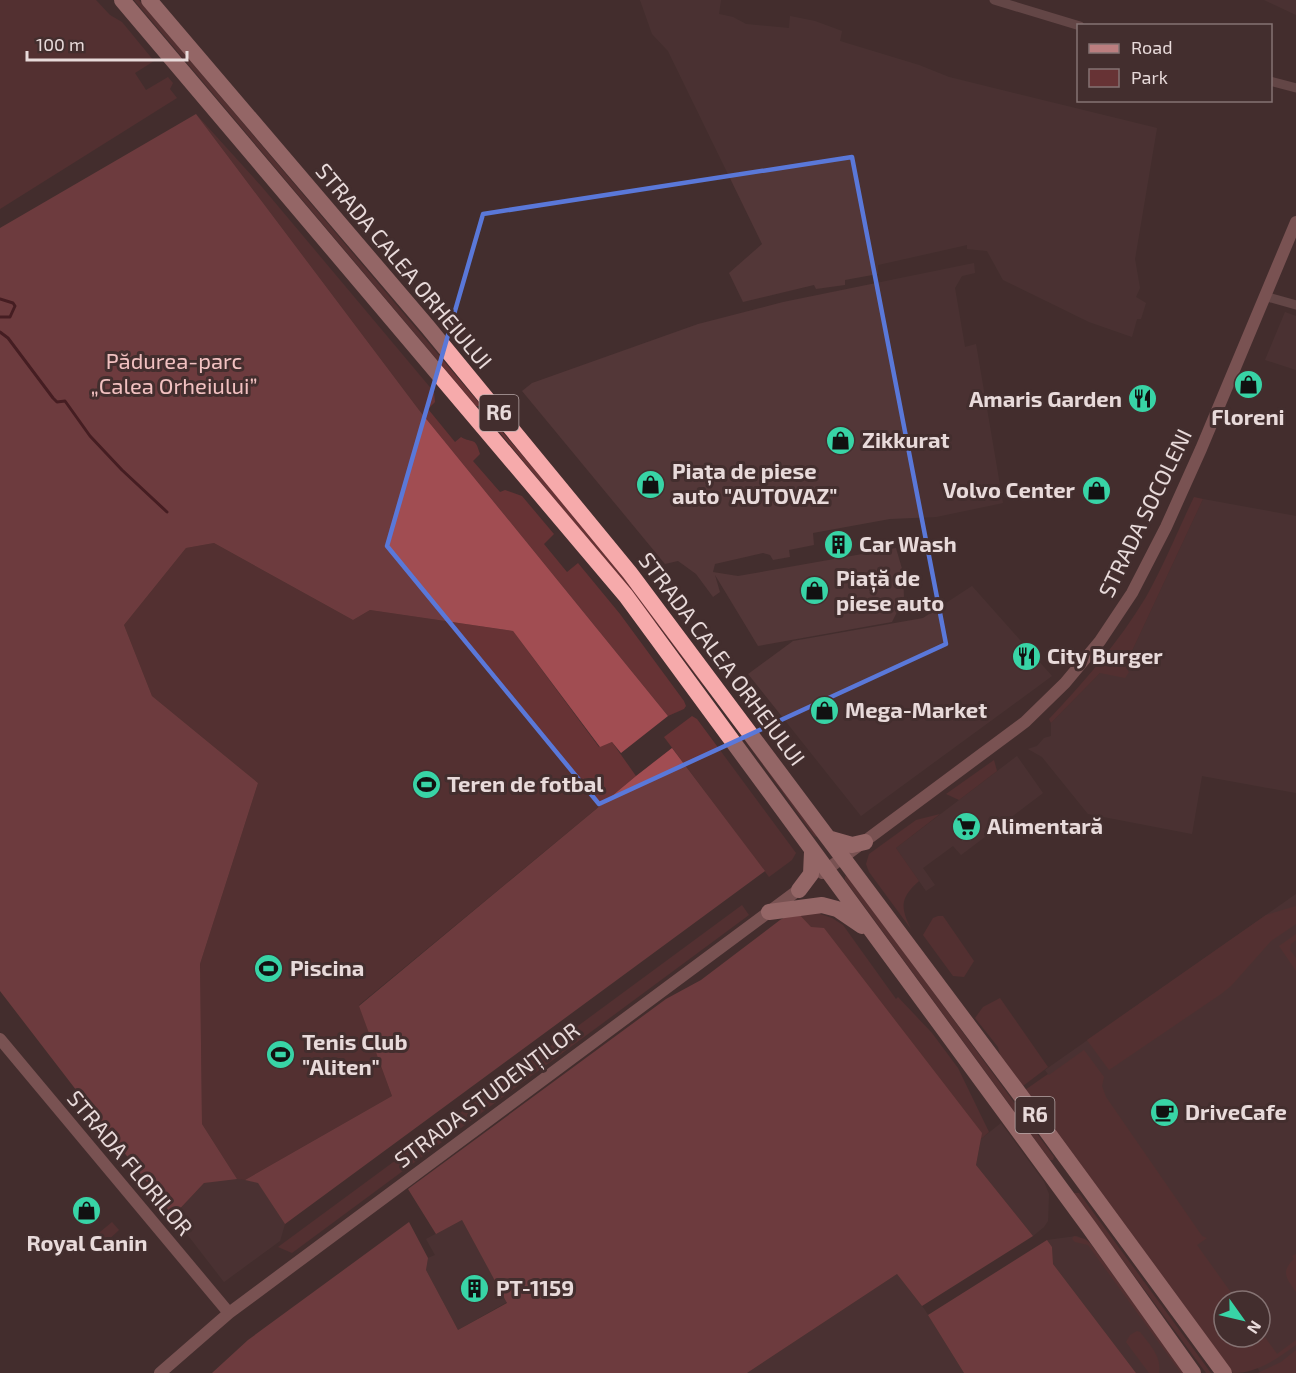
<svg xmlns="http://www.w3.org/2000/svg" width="1296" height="1373" font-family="'Exo 2',sans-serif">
<rect width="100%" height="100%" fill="#432e2e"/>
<path fill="#533738" d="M640,0H721L719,14L733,17L746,24L789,28L790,16L815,21L842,31L840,41L919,65L949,77L1157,128L1135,259L1140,288L1136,297L1146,303L1141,319H1137L1132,337L1089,322L1003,280L987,251L967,249V245L878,265V274L845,280V285L816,289L814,285L743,302L729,273L762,244L668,51L652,34Z
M1264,0H1296V15Z
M974,263L975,273L962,276L955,288L965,347L976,344L1003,503L936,517L890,519L813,533L814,545L789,550L790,557L773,560L770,555L763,553L715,564L713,572L738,576L896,548L903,572L904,598L892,622L758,646L715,575L720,592L713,597L696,574L678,561L665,564L522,391L532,383L698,324L783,302Z
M1285,312L1296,316V370L1265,360Z
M1203,499L1296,516V793L1202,776L1192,834L1088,814L1042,757L1028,749L1037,746L1044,738L1051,736V723L1100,673L1129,672L1125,666Z
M972,586L1052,676L861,816L748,674L793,641L923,618Z
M1017,756L1043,793L961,855L953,846L923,868L935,885L926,891L896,848Z
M1296,894V1373H1261L1235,1337H1260V1301H1224V1322L1045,1070Z
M1001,1123L1044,1182L1049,1194L1048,1221L1044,1227L1033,1236L976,1165L981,1139Z
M233,1178L258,1182L285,1224L280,1241L224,1282L173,1216L204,1183Z
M462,1220L507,1302L458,1330L426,1270L428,1258L435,1255L426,1239Z
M1077,1236L1090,1243L1184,1373H1136L1053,1264L1052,1247L1047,1240Z
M897,1274L925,1310L964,1373H747Z"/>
<path fill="#673335" d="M0,0H96L110,15L122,22L154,61L135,73L146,90L168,77L173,83L170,89L177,98L0,209Z
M134,0H139L480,404L479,406H476Z
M196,114L262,187L434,392L435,402L428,409L455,442L461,437C473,444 475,436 480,454L473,461L500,492L505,490L522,496L554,534L544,544L567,572L578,563L620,614L684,701L686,706L684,709L668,716L419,410Z
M492,420L602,548L706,683L703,685L657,624L492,423Z
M1194,497L1203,499L1125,666L1129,672L1125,678L1100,673L1051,723L1049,719C1085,681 1119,642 1146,597C1164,565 1178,530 1194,497Z
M214,543L353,620L370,610L513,631L599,747L612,742L636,776L359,1005L392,1096L245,1180L237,1179L202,1124L200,964L258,783L152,696L124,625L186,548Z
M724,711L817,836L816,837L814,836Z
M692,716L697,719L796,853L792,860L769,877L664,737Z
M994,760L997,771L959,800L946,794Z
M940,814L896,848L919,881C900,898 900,907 911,929L869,872L866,864L869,854L916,820Z
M845,876L849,877L1054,1157L1053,1160H1050L845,880Z
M742,905L749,915L292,1253L278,1247Z
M1296,906V924L1271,941L1231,986L1221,994L1109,1070L1087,1040L1266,915Z
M820,909V914L832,918L843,925L896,999L898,997L932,1033L958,1068L989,1132L981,1139V1133L796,911Z
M938,916H943L974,961L964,977L953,976L923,935L933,918Z
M1296,934V940L1291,944L1290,950L1296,958V971L1279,946Z
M1000,998L1048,1067L1023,1086L1000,1055L998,1047L975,1018L983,1007Z
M1084,1050L1104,1077L1102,1086L1106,1097L1202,1236L1207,1238L1197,1245L1237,1301H1224V1337H1260V1330L1277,1354L1296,1340V1345C1277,1359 1257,1373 1233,1373L1025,1090L1048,1074L1049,1075Z
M1073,1193H1079L1211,1373H1206Z
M112,1222L119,1230L102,1246L94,1237Z
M1074,1236L1085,1239L1090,1243L1184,1372L1183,1373H1181L1088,1245L1075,1242L1072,1239Z
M1296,1254V1292C1287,1279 1280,1272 1294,1259L1292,1256Z
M1137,1331L1140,1332C1149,1344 1162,1356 1159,1373H1149L1126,1342L1130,1335Z
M1296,1350V1373H1258L1281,1362Z"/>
<path fill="#a14d52" d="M196,114L419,410L668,716L621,753L612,742L600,747L513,631L370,610L353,620L214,543L186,548L124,625L152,696L258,783L200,964L202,1124L237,1179L204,1183L173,1216L0,991V228Z
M672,748L765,871L285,1224L258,1183L245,1180L392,1096L359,1006L636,776Z
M796,911L811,927L824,928L982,1133L976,1165L1033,1236L922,1306L897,1274L747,1373H212L248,1340L409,1222L428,1258L426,1270L458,1330L507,1303L462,1220L436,1234L408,1189L666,999L701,980L780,920Z
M1047,1240L1052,1247L1053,1264L1136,1373H964L928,1315Z"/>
<path fill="#470b14" d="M257,961L281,962L280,974L257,973Z"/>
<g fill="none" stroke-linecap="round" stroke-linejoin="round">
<path stroke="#470b14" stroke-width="3" d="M0,299L13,303L15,306L10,317H0
M0,332L8,338L53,398L57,402L65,401L90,436L122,470L167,512"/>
<path stroke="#8b6465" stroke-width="9" d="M994,0L1080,26
M1270,81L1296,88
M1264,296L1296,305"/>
<path stroke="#bb7e7f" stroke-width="12" d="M822,873L1025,722L1065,683L1100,641L1132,593L1166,527L1201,449L1296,222
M0,1039L229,1313
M160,1373L229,1313L805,885"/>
<path stroke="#f6aaab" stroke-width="16" d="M122,0L626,596L1089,1227L1193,1373
M149,0L427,326L630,573L1018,1092L1224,1373
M831,839L852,845L865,842
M799,890L811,874L812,852
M769,912L822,905L837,909L862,926"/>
</g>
<path d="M0 0H1296V1373H0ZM852,157L946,644L599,804L387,546L483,214Z" fill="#432e2e" fill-opacity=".55" fill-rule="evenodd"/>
<path fill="none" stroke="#5a78d9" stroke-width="4.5" stroke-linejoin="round" d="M852,157L946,644L599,804L387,546L483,214Z"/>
<defs>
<symbol id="shop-disc" viewBox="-11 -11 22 22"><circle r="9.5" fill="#38d4a6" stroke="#432e2e"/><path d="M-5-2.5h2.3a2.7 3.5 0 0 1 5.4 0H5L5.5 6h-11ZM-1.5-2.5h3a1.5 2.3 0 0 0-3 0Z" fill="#111"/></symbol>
<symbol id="restaurant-disc" viewBox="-11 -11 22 22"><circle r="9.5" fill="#38d4a6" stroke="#432e2e"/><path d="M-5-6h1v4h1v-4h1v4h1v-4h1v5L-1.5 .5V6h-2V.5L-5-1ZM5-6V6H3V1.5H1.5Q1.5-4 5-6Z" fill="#111"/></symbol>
<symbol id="building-disc" viewBox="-11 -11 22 22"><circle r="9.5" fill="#38d4a6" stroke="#432e2e"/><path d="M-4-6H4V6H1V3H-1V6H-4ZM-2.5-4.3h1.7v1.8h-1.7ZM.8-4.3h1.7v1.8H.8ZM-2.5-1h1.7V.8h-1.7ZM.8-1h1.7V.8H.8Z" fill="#111"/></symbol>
<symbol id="stadium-disc" viewBox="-11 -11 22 22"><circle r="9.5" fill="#38d4a6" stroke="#432e2e"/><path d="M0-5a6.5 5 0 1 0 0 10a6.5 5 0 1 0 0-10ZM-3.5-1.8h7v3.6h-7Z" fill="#111"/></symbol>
<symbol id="supermarket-disc" viewBox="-11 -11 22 22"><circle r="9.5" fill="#38d4a6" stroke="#432e2e"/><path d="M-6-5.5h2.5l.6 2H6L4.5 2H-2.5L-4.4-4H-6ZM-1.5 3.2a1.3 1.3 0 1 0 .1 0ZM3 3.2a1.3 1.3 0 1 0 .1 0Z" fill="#111"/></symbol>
<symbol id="cafe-disc" viewBox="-11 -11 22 22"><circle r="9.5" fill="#38d4a6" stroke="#432e2e"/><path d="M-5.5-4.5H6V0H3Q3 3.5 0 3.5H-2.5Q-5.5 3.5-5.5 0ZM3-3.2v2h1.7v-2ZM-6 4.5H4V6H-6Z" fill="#111"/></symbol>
</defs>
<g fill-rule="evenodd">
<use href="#shop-disc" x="1232" y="368" width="33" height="33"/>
<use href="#restaurant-disc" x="1126" y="382" width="33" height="33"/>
<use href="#shop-disc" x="824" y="424" width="33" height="33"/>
<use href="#shop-disc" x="634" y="468" width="33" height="33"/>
<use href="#shop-disc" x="1080" y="474" width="33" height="33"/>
<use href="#building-disc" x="822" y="528" width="33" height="33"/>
<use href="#shop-disc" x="798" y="574" width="33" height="33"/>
<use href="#restaurant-disc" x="1010" y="640" width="33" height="33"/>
<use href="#shop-disc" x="808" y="694" width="33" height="33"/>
<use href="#stadium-disc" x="410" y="768" width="33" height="33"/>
<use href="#supermarket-disc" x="950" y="810" width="33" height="33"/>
<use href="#stadium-disc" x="252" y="952" width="33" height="33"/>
<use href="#stadium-disc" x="264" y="1038" width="33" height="33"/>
<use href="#cafe-disc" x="1148" y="1096" width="33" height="33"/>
<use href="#shop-disc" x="70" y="1194" width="33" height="33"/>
<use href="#building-disc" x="458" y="1272" width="33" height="33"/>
</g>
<g text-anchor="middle" stroke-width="6" stroke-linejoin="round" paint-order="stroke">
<g fill="#432e2e" stroke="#b6a6a6" stroke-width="1.5">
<rect x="479.5" y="395" width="39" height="36" rx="4.5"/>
<rect x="1015.5" y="1097" width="39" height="36" rx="4.5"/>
</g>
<g font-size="21" font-weight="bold" fill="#e8dada">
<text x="499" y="420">R6</text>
<text x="1035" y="1122">R6</text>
</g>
<g font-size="22" fill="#e8dada" stroke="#432e2e">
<text transform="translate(404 266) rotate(50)" y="8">STRADA CALEA ORHEIULUI</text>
<text transform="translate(1145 513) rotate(-64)" y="8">STRADA SOCOLENI</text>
<text transform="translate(722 659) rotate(53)" y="8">STRADA CALEA ORHEIULUI</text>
<text transform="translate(487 1095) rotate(-37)" y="8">STRADA STUDENȚILOR</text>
<text transform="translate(130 1163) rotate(50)" y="8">STRADA FLORILOR</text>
</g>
<g font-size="22" fill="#f2c1c1" stroke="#432e2e">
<text x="174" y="369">Pădurea-parc<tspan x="174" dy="25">„Calea Orheiului”</tspan></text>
</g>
<g font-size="22" font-weight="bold" fill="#e8dada" stroke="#432e2e" text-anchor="start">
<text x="1122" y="407" text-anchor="end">Amaris Garden</text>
<text x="1248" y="425" text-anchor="middle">Floreni</text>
<text x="862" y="448">Zikkurat</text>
<text x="672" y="479">Piața de piese<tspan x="672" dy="25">auto "AUTOVAZ"</tspan></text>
<text x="1075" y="498" text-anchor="end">Volvo Center</text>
<text x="859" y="552">Car Wash</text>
<text x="836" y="586">Piață de<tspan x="836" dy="25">piese auto</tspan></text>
<text x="1047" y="664">City Burger</text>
<text x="845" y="718">Mega-Market</text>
<text x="447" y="792">Teren de fotbal</text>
<text x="987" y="834">Alimentară</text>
<text x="290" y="976">Piscina</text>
<text x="302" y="1050">Tenis Club<tspan x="302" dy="25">"Aliten"</tspan></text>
<text x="1185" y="1120">DriveCafe</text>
<text x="87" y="1251" text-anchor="middle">Royal Canin</text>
<text x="496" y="1296">PT-1159</text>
</g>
</g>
<rect x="1077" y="24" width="195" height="78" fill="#432e2e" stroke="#857373" stroke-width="1.5"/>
<rect x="1089" y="44" width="30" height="9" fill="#bb7e7f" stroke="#857373" stroke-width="1.5"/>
<text x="1131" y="54" font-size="18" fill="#e8dada">Road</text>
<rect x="1089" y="69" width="30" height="18" fill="#673335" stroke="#857373" stroke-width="1.5"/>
<text x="1131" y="84" font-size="18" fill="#e8dada">Park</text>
<g transform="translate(1242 1319) rotate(124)"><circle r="28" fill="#432e2e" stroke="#857373" stroke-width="1.5"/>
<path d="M0-4.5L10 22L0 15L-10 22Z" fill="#38d4a6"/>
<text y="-9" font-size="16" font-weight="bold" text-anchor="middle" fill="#e8dada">N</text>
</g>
<path d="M27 51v9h160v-9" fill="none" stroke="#e8dada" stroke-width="3"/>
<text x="36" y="51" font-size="18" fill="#e8dada" stroke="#432e2e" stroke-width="4.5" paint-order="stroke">100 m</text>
</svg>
